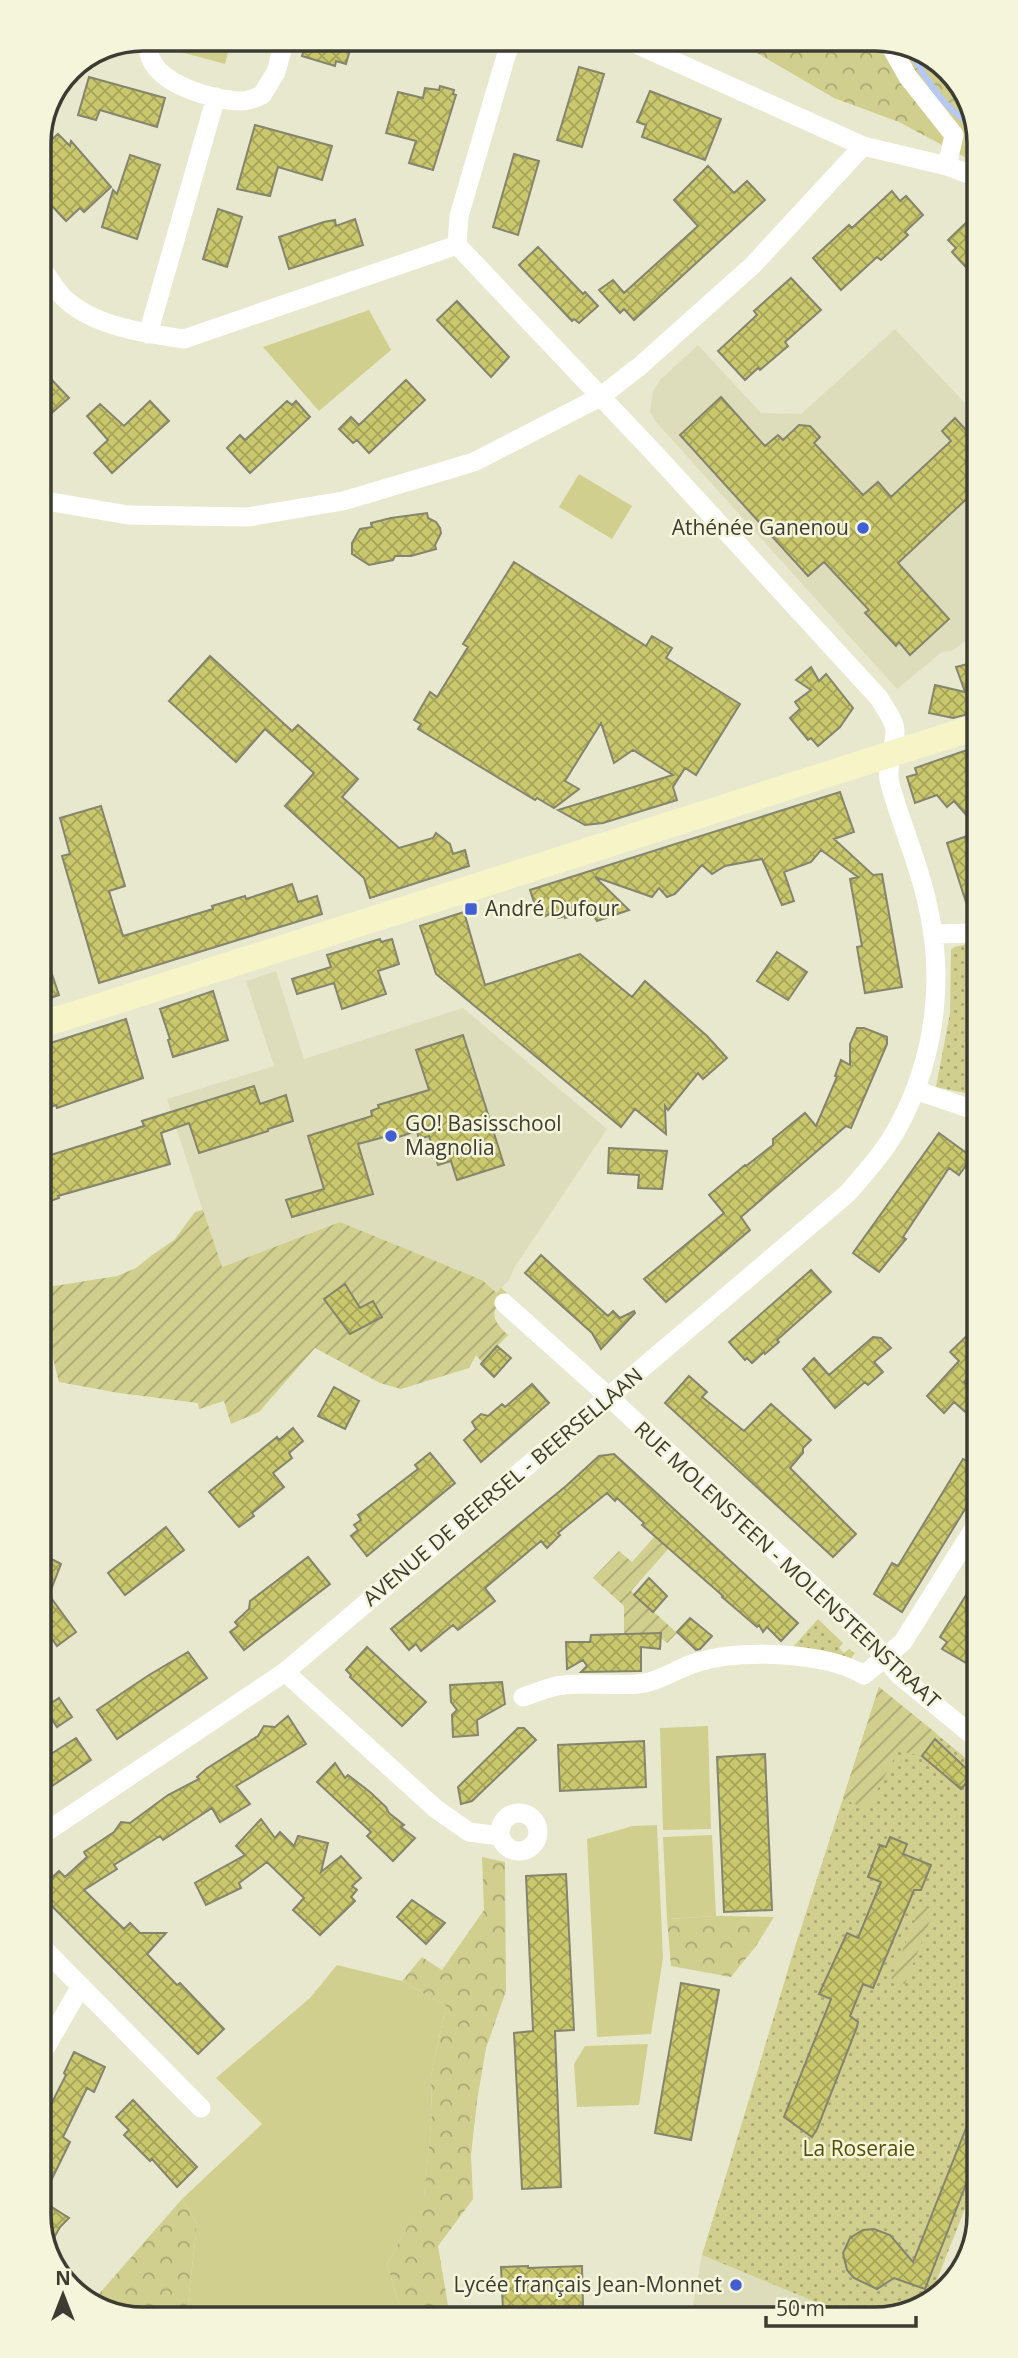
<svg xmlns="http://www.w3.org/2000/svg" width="1018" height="2358" font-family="'Open Sans',sans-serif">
<defs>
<pattern id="forest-crowns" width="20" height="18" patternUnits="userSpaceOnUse" patternTransform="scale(1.75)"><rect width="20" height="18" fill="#d0cf8e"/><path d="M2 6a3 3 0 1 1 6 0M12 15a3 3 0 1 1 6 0" fill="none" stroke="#aaa975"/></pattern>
<pattern id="park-dots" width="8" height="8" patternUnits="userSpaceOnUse" patternTransform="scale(1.75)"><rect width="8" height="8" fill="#d0cf8e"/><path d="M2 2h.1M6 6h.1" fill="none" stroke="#aaa975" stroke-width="1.8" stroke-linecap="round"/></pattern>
<pattern id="garden-furrows" width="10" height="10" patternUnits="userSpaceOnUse" patternTransform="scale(1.75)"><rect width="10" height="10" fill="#d0cf8e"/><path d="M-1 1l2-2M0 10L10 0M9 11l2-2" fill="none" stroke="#aaa975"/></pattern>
<pattern id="building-cross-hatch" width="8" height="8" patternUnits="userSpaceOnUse" patternTransform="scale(1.75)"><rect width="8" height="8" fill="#cac86d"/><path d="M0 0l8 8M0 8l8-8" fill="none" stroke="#a5a45a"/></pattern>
</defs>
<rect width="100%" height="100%" fill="#e8e8ce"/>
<path fill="#ddddbc" d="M895,329L975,414V634L952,651L942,652L897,689L656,422L650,412L653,391L661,379L698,345L761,413L801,414Z
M276,971L304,1059L463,1008L607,1129L514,1268L509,1280L497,1293L482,1280L340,1222L221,1267L167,1099L274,1066L246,981Z
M702,2255L847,2315L691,2316Z"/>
<path fill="#d0cf8e" d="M180,39H232L225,64L177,51Z
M369,310L391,350L319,411L263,347Z
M579,474L632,506L612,539L559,507Z
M708,1726L711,1829L663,1830L660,1728Z
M657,1825L663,1958L651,2034L597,2037L587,1839L633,1826Z
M712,1835L716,1916L667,1919L663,1837Z
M337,1965L402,1981L446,2006L431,2076L432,2113L424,2198L387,2264L403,2317L191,2319L188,2303L197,2224L182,2199L262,2124L216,2078L310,1998Z
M648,2044L639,2105L577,2107L574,2064L585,2046Z"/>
<path fill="url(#forest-crowns)" d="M733,39H883L939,60L974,109V162L899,122L834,98Z
M482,1857L505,1862L506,1991L486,2048L477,2101L471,2155L473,2199L438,2246L450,2317H403L387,2264L424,2197L432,2113L431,2076L446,2006L402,1981L422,1957L442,1970L484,1910Z
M716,1916L774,1917L756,1946L731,1977L671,1966L667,1919Z
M182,2199L197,2224L188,2303L191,2319H135L91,2303Z"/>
<path fill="url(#park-dots)" d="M972,943H976V1034L965,1093L936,1087L950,1013L951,950L954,947Z
M818,1619L843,1643L839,1648L844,1653L849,1649L855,1653L850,1660L793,1647Z
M879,1687L978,1768L979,2173L929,2300L909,2314L847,2315L702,2255L794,1950Z"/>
<path fill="url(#garden-furrows)" d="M203,1210L222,1267L340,1222L482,1280L497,1293L501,1288L507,1293C491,1312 489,1317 508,1335L482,1362L476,1355L469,1368L401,1389L380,1383L315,1348L259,1412L231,1424L224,1401L199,1409L198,1403L119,1393L59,1382L42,1315V1288L117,1276L136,1268L152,1255L174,1240L195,1212Z
M655,1536L670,1547L631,1591L677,1633L667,1643L655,1633H643V1643L624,1642V1606L593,1578L619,1551L632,1562Z
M879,1687L937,1734L922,1756L898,1751L867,1809L843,1799Z
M921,1905L934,1911L905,1984L891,1979Z"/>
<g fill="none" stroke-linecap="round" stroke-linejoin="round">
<path stroke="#b6c8f7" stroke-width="6" d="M909,49C924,76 945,112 974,125"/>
</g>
<path fill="url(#building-cross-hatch)" stroke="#85856d" stroke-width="2" d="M307,39H353L346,64L336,61L335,66L302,56Z
M579,67L604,74L582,147L557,140Z
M89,77L165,98L157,127L100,110L96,120L78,115Z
M440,86L454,90L453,94L456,95L433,170L409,163L416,141L386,133L398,92L423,98L425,88L439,90Z
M650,91L721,119L705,160L642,137L646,125L637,122Z
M255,125L332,146L322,180L278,167L270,196L237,189Z
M58,134L70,146L71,141L111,187L84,212L80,208L66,221L39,192V151Z
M514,154L539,161L518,235L493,227Z
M130,155L160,165L137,239L102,227L113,190L117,194Z
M708,166L734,193L747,181L765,200L634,320L624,309L620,313L599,290L613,280L624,293L698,226L674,200Z
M892,191L900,201L906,196L923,215L905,232L908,235L881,260L877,257L841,290L813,258L849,225L852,228Z
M218,209L242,217L227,267L203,259Z
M974,215V238L975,277L952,252L956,248L948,240Z
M355,219L363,245L289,269L279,237L324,222L335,220L336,226Z
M538,247L583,294L585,292L598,306L579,323L574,319L572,321L519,265Z
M791,278L821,310L785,342L788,346L760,370L758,368L745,380L718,351L757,315L754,311Z
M457,301L509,357L491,377L437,320Z
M50,378L69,398L39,424V387Z
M406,380L425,400L369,453L357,440L353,443L339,429L351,417L359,425Z
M721,397L765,446L778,435L783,440L799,425L810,426L820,437L814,443L863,495L878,482L891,497L951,441L942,431L955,418L975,440V491L898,563L949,619L910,655L899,642L896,646L865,613L869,610L824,562L808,576L680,435Z
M150,401L169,421L112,473L94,453L108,440L87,416L100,404L124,426Z
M287,401L292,405L296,401L310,417L250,473L227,448L240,435L245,440Z
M427,513L428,518L436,522L440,528L441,533L435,545L436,549L411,556H395L393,560L369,565L352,554V543L360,529L372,527L371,523L391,518Z
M514,562L646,646L652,636L672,648L666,658L740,704L696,775L685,768L673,787L677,800L603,823L585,825L558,810L673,775L633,750L614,763L601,723L565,781L579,789L554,808L537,798L535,800L418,729L421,724L414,720L430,692L437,697L468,647L463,644Z
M210,656L292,731L298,725L358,779L342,797L399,848L433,838L436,833L450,844L453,854L465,850L469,866L370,898L364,878L285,806L314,773L265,729L236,762L169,701Z
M976,662V712L953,718L929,713L935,685L965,692L956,667Z
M811,667L819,681L826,674L853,708L840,727L818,746L811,738L808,740L790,718L800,709L795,702L811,690L796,680Z
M976,747V826L954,801L947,807L937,795L915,803L907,777L917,774L915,768Z
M840,792L854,832L834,839L873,875L882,874L902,987L865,993L857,947L862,946L850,879L858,877L821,850L811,862L784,872L794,901L782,905L762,859L725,866L712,874L702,865L675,894L667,897L659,888L652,897L595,877L629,910L597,921L591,911L565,918V916L558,918L552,913L545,916L544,912L538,914L530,890Z
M101,806L125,886L109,891L123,936L213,909L212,906L245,896L246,899L292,884L298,902L317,896L322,914L99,983L62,856L70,854L60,818Z
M976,833V921H972L947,843Z
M464,912L485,985L580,954L632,997L645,981L707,1036L727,1058L703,1079L698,1073L668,1110L665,1106L666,1134L635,1109L621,1127L436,974L420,926Z
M380,939L381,942L392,939L399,964L378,971L386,994L342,1009L334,983L297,994L292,979L331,967L327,955Z
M41,951H44L59,995L41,1001Z
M777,952L807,972L788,1000L757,981Z
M213,991L228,1040L173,1057L168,1040L170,1039L160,1009Z
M126,1019L143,1078L57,1108L56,1105L41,1110V1046Z
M857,1028H864L887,1037V1044L851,1128L846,1126L741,1217L750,1230L666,1302L644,1279L724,1213L709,1195L745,1165L746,1166L773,1145V1139L805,1113L816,1126L837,1077L835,1076L841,1060L850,1065V1044Z
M463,1035L504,1165L457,1180L451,1161L438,1165L429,1136L419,1139L417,1131L389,1140L388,1136L358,1144L373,1194L292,1217L286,1200L324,1189L308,1136L372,1116L371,1111L379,1108L378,1105L429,1090L416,1050Z
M254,1086L260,1104L286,1095L293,1121L268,1129V1131L199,1153L189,1123L161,1133L170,1164L58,1196L59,1198L41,1204V1158L144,1126L142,1121Z
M939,1133L972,1157L959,1175L949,1168L903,1237L906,1239L879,1272L853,1253Z
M609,1148L667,1151L662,1189L638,1188L639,1175L608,1173Z
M541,1255L608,1316L613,1311L620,1318L634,1311L635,1313L601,1349L592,1333L525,1273Z
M811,1270L831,1292L777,1340L779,1342L765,1354L764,1352L752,1363L747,1358L745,1360L729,1342Z
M345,1284L360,1308L373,1301L382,1317L350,1334L324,1299Z
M977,1326V1367L964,1382L977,1395V1422L954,1402L944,1413L927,1396L959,1361L950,1352Z
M873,1337L881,1338L891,1348L874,1362L883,1372L868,1385L865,1382L835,1408L803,1369L814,1358L829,1375Z
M497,1346L511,1358L494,1377L481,1364Z
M689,1376L707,1392L702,1397L744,1431L771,1404L811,1440L803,1448V1453L790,1468L856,1534L833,1557L665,1403Z
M532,1384L549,1403L481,1462L464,1440L476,1429L472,1422L481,1414L488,1416L502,1404L505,1407Z
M334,1387L359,1401L345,1429L318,1416Z
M293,1428L303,1441L289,1453L292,1458L273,1473L284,1487L252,1513L254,1516L239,1527L209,1492L277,1437L279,1440Z
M430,1453L455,1483L367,1556L351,1536L358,1530L354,1525L361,1520L358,1515L418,1469L415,1465Z
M614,1454L798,1623L781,1641L767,1627L763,1632L759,1625L757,1627L722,1597L723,1596L642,1525L644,1523L617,1498L615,1501L607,1493L558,1533L560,1535L547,1548L541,1541L485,1588L495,1601L458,1630L453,1625L421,1651L416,1644L409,1650L391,1629L566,1486L599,1456Z
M963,1459L978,1467V1488L902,1612L874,1594L892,1563L898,1566Z
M166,1527L184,1550L125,1595L108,1573Z
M42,1554L61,1564L49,1595L76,1632L57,1646L42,1625Z
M308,1557L330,1584L244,1650L230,1632L238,1626L235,1622L249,1609L250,1601Z
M978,1576V1663L971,1658L968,1664L942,1649L947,1642L940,1637Z
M649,1578L667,1596L653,1612L634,1595Z
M690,1618L712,1636L700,1649L696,1650L677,1632Z
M661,1633L660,1649L641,1647V1671L581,1672L587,1666L583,1660L567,1669L566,1642H590L591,1635Z
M367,1647L426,1702L402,1726L350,1677L351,1675L346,1670Z
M188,1652L207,1678L117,1739L97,1710L149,1675Z
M502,1682L505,1704L477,1720L478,1735L453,1737L452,1715L457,1710L451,1702L450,1685Z
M59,1698L72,1717L57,1727L44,1708Z
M288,1716L306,1744L236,1786L250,1804L220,1822L212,1808L163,1840L160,1836L114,1865L117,1869L84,1890L124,1929L130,1923L140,1933H166L147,1954L177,1985L180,1983L224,2029L198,2054L43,1897V1886L59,1871L65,1877L87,1857L84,1852L114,1832L121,1822L130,1823L168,1795L199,1779L197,1777L206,1769L258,1736L264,1726L275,1727Z
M518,1728H524L536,1740L472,1801L461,1804L458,1787Z
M76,1738L91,1760L43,1792V1759Z
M935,1739L973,1775L961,1789L922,1756Z
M644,1741L646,1787L560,1791L558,1745Z
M765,1754L772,1910L724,1912L717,1757Z
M335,1763L345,1778L348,1775L370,1792L386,1807L389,1813L404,1825L401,1827L415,1838L393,1861L367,1836L371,1832L317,1782Z
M261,1819L275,1838L280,1832L294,1846L298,1836L328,1843L321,1872L341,1856L361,1878L352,1886L357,1890L351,1897L355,1901L320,1935L293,1910L304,1898L267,1862L239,1883L241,1888L206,1905L195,1883L245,1855L236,1846Z
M890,1837L907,1844L903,1854L931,1865L921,1890H914L873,1988L863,1984L850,2016L858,2022L857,2027L817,2129L812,2137L784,2117L831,1999L819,1994L847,1933L858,1938L881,1882L868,1877L880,1845L886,1847Z
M566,1874L574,2030L555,2031L561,2187L522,2189L514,2033L533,2031L526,1876Z
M412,1900L445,1923L426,1944L397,1917Z
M681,1983L719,1990L691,2140L655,2133Z
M74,2052L105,2067L94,2092L87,2088L63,2137L70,2142L44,2195V2118L66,2075L64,2073Z
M978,2098L979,2151L925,2289L894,2278L877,2289L854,2278L847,2270L843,2253L850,2238L863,2230L874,2229L890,2235L913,2262Z
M133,2100L197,2167L177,2187L152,2159L150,2161L124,2135L129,2130L116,2117Z
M44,2202L69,2218L60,2227L46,2252L44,2249Z
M528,2266V2268L582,2266L583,2306L503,2310L501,2267Z"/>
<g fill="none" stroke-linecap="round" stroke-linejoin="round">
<path stroke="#fff" stroke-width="19" d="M150,39C138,80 210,100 241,101C248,101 256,98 262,95L276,72L285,39
M625,39L863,146L947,166L974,176
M887,40L908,77L954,135L947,166
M39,263C47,275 55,290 65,299C96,327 144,333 184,339L457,245
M148,334L216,97
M40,500L128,515L248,517L343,501L474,462L600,397L640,366L753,265L863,146
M934,934L976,933
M915,1090L971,1109L977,1094
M504,1303L609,1397L868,1637L899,1675L978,1740
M285,1672L436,1809L469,1832L500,1836
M523,1697C536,1693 550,1686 563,1685C588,1682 613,1686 638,1684C660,1682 677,1668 698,1662C741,1649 826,1652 864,1675L903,1642L978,1522
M500 1832a19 19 0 1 1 38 0a19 19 0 1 1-38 0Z
M43,1834L285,1672L848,1193C866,1172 886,1150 899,1125C936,1056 945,977 927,902C918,862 901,824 890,784C885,768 895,749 895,731C895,721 884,707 879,698L656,455L457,245L459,216L511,39
M43,1948L201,2108
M43,2052L81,1986"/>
<path stroke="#f7f5c7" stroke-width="26" d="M41,1025L976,727"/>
<path stroke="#828272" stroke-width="2" d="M953,2282L979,2218"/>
</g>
<g fill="#415fd2" stroke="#f5f5db" stroke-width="2.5">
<circle cx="863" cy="528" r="7"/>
<rect x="464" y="902" width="14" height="14" rx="3.5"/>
<circle cx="391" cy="1136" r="7"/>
<circle cx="736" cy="2285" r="7"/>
</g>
<g text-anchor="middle" stroke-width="5" stroke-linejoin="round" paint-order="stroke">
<g font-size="21" fill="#3c3c32" stroke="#f5f5db" text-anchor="end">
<text x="849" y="535">Athénée Ganenou</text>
<text x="485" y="916" text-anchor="start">André Dufour</text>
<text x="405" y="1131" text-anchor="start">GO! Basisschool<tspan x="405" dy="24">Magnolia</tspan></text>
<text x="722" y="2292">Lycée français Jean-Monnet</text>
</g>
<g font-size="21" fill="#3c3c32" stroke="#f5f5db">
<text transform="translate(503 1487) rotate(-40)" y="7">AVENUE DE BEERSEL - BEERSELLAAN</text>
<text transform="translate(787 1565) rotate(43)" y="7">RUE MOLENSTEEN - MOLENSTEENSTRAAT</text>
</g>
<g font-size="21" fill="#524f07" stroke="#f5f5db">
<text x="859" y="2156">La Roseraie</text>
</g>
</g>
<path d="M0 0H1018V2358H0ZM143 51H875A92 92 0 0 1 967 143V2215A92 92 0 0 1 875 2307H143A92 92 0 0 1 51 2215V143A92 92 0 0 1 143 51Z" fill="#f5f5db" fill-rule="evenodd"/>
<path fill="none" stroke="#3c3c32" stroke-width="3.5" d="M143 51H875A92 92 0 0 1 967 143V2215A92 92 0 0 1 875 2307H143A92 92 0 0 1 51 2215V143A92 92 0 0 1 143 51Z"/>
<g transform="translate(63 2295)" stroke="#f5f5db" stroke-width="5" paint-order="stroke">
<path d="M0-5L12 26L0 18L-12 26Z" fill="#3c3c32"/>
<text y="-10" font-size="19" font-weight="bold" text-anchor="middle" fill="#3c3c32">N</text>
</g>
<path d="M766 2316v10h150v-10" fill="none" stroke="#3c3c32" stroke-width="3.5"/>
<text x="776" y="2316" font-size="21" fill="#3c3c32" stroke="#f5f5db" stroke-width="5" paint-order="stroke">50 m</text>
</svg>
